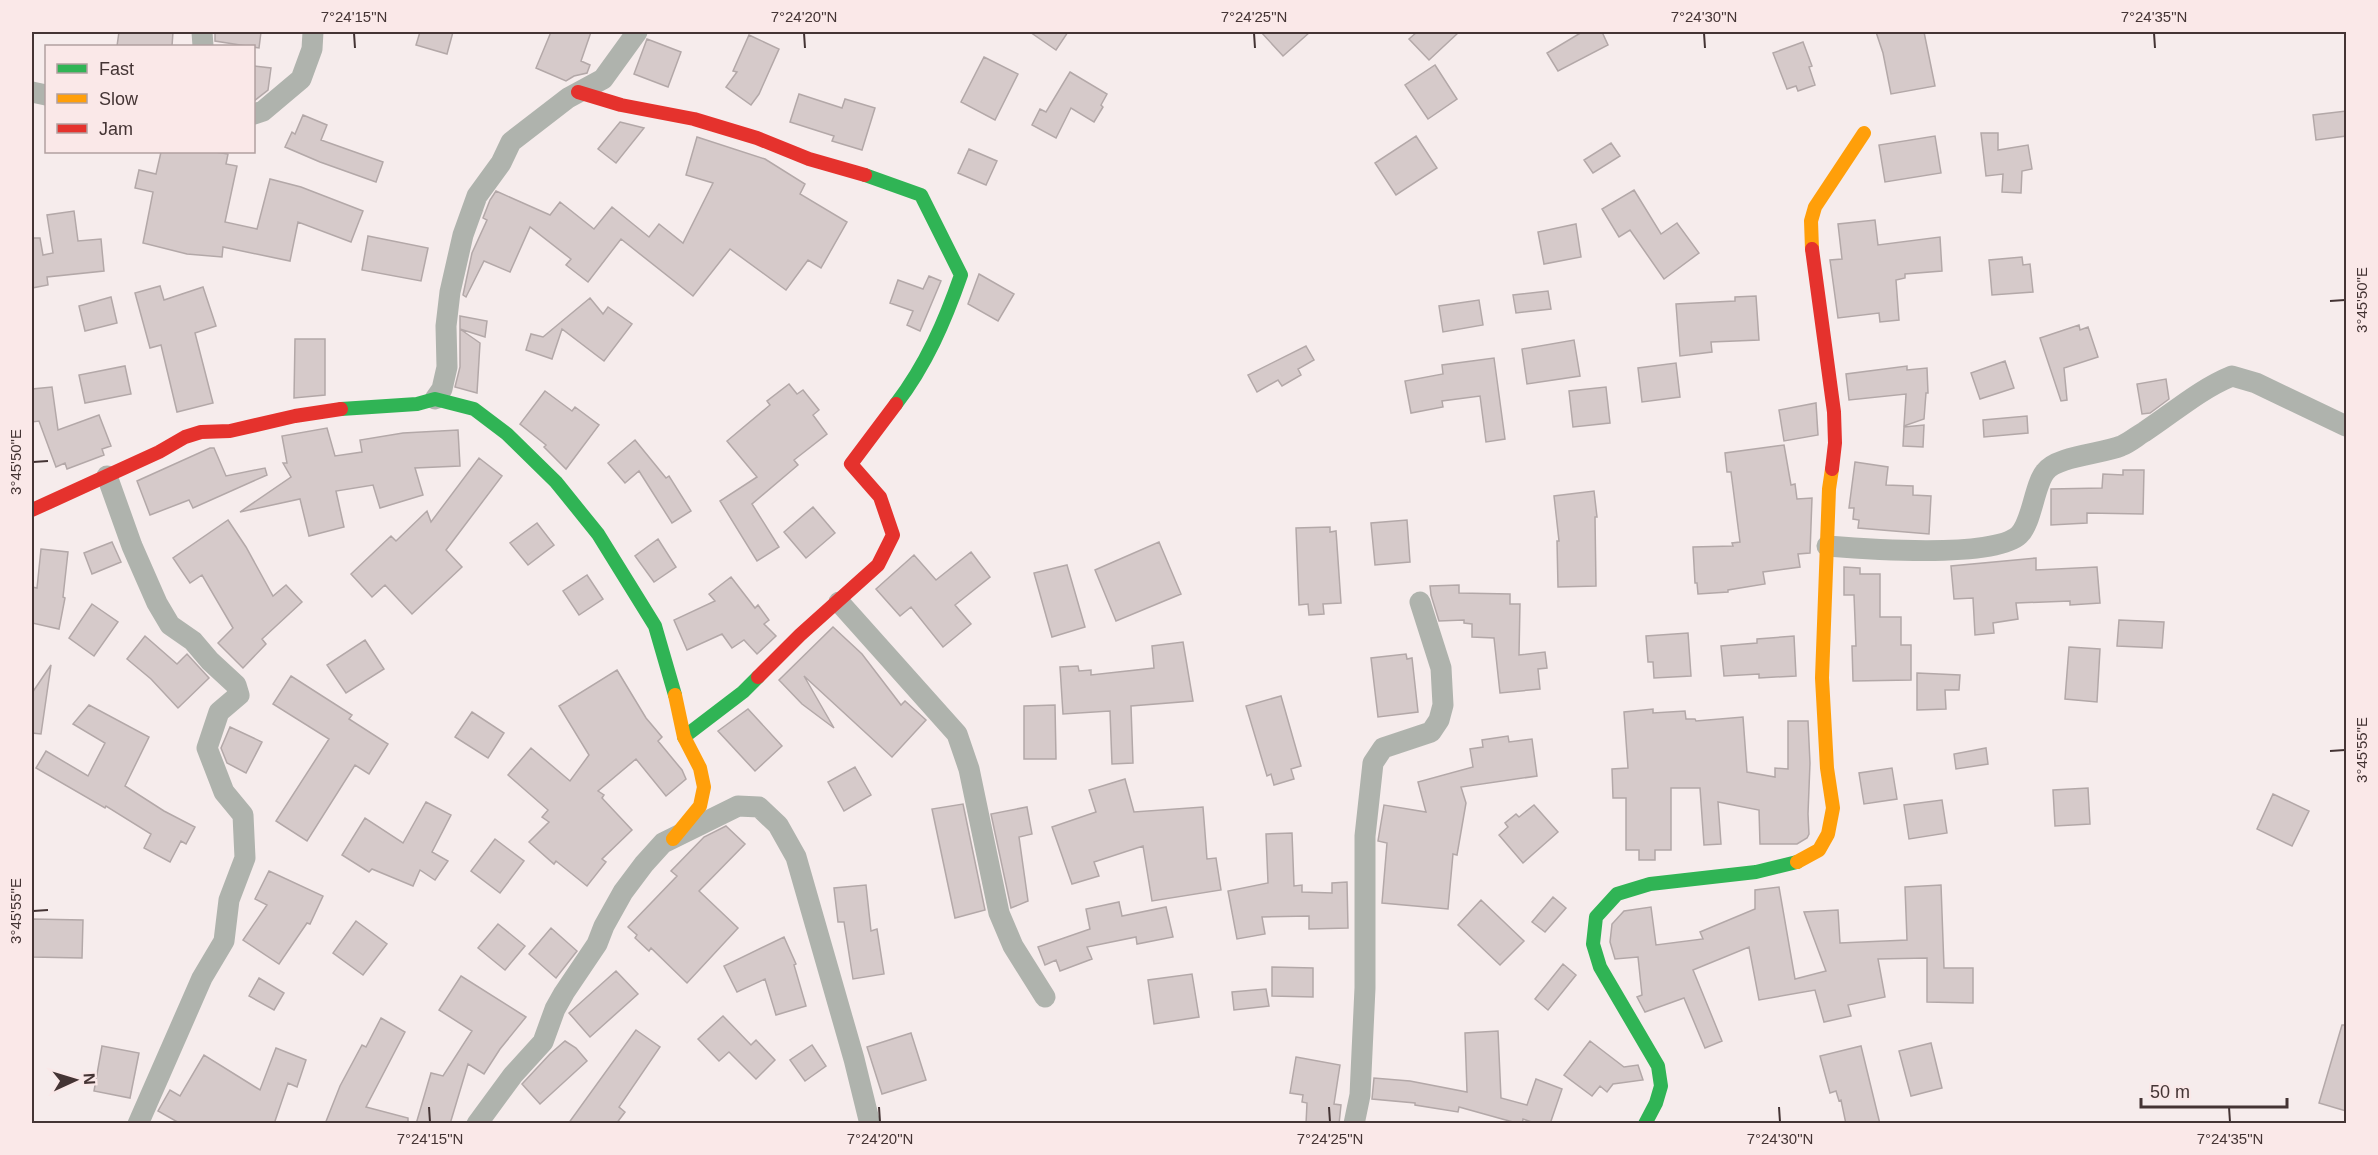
<svg xmlns="http://www.w3.org/2000/svg" width="2378" height="1155" font-family="Arial,sans-serif">
<rect width="100%" height="100%" fill="#f6ecec"/>
<path fill="#d6caca" stroke="#b3a8a8" stroke-width="1.5" d="M119,32H173L172,46H117Z
M215,32H261L259,48L215,41Z
M420,32H453L447,54L416,45Z
M551,32H591L581,61L590,65L587,73L574,76L566,81L536,68Z
M1030,32H1068L1056,50Z
M1261,32H1310L1283,56Z
M1417,32H1459L1429,60L1409,39Z
M1582,32H1602L1608,45L1558,71L1547,53Z
M1876,32H1924L1935,86L1891,94L1883,53Z
M749,35L779,49L759,94L751,105L726,87L737,72L733,71Z
M647,39L681,52L668,87L634,74Z
M1803,42L1812,66L1809,67L1815,85L1798,91L1796,86L1787,89L1773,53Z
M984,57L1018,74L995,120L961,102Z
M1435,65L1457,99L1428,119L1405,85Z
M254,66L271,68L268,90L254,101Z
M1070,72L1107,94L1101,105L1103,107L1094,122L1071,108L1056,138L1032,125L1040,109L1046,112Z
M799,94L842,108L845,99L875,108L862,150L832,141L834,136L790,122Z
M2346,111V136L2316,140L2313,115Z
M303,115L327,125L321,140L383,162L376,182L320,162L285,147L292,132L295,134Z
M620,122L644,128L616,163L598,149Z
M1981,133H1998V150L2028,145L2032,169L2022,171L2021,193L2002,192L2003,174L1986,176Z
M1416,136L1437,168L1396,195L1375,163Z
M1935,136L1941,173L1885,182L1879,145Z
M697,137L765,159L805,184L800,194L847,222L821,268L808,260L786,290L730,249L693,296L621,239L588,282L566,265L571,259L530,227L510,272L484,261L466,297L463,295L472,253L487,220L483,218L490,200L496,191L550,215L560,202L594,229L612,207L649,237L659,224L683,243L713,183L686,175Z
M1611,143L1620,156L1593,173L1584,160Z
M969,149L997,161L986,185L958,173Z
M161,152H215L228,154L226,164L237,166L225,222L257,229L270,179L301,187L363,211L351,242L298,222L290,261L223,247L222,257L187,254L143,243L153,192L135,188L139,170L156,174Z
M1634,190L1661,234L1677,223L1699,253L1664,279L1630,230L1619,237L1602,209Z
M74,211L78,241L101,239L104,271L47,277L48,285L32,288V238H40L43,255L53,253L47,215Z
M1875,220L1878,245L1940,237L1942,271L1905,274V278L1896,280L1899,320L1880,322L1879,313L1838,318L1830,260L1842,259L1838,224Z
M1576,224L1581,257L1544,264L1538,232Z
M368,236L428,248L421,281L362,270Z
M2022,257L2023,265L2030,264L2033,292L1992,295L1989,260Z
M979,274L1014,294L998,321L968,304Z
M929,276L941,281L920,331L907,325L913,311L890,303L898,280L923,289Z
M160,286L164,300L203,287L216,326L195,333L213,403L177,412L161,345L150,348L135,293Z
M1548,291L1551,309L1516,313L1513,295Z
M1756,296L1759,340L1711,342L1712,352L1680,356L1676,304L1735,301V297Z
M111,297L117,323L85,331L79,306Z
M590,298L603,314L608,307L632,324L604,361L562,329L552,359L526,350L531,334L543,337Z
M1479,300L1483,325L1443,332L1439,306Z
M460,316L487,321L485,337L460,329L480,343L477,393L455,387L460,367Z
M2079,325L2080,330L2088,327L2098,357L2064,368L2067,400L2061,401L2040,338Z
M295,339H325V395L294,398Z
M1574,340L1580,376L1527,384L1522,349Z
M1306,346L1314,360L1298,369L1301,375L1282,386L1278,380L1257,392L1248,375Z
M1494,358L1505,439L1486,442L1480,396L1442,401L1443,407L1411,413L1405,381L1443,374L1442,365Z
M2005,361L2014,388L1980,399L1971,373Z
M1676,363L1680,397L1642,402L1638,368Z
M125,366L131,394L85,403L79,375Z
M1907,366V370L1927,368L1928,393H1926L1924,419L1904,426L1906,394L1849,400L1846,374Z
M2166,379L2169,399L2150,413L2142,414L2137,384Z
M789,384L797,394L803,390L819,410L813,415L827,434L794,460L798,465L752,504L779,547L757,561L720,501L757,477L727,441L770,405L767,401Z
M52,387L58,430L99,415L111,446L102,449L104,455L67,469L65,463L56,467L39,421L32,422V389Z
M1606,387L1610,423L1573,427L1569,391Z
M545,391L572,411L575,407L599,425L566,469L544,447L546,445L520,424Z
M1816,403L1818,435L1784,441L1779,410Z
M2027,416L2028,433L1984,437L1983,420Z
M1924,425L1923,447L1903,446L1904,427Z
M327,428L335,456L362,452L360,440L403,433L458,430L460,466L415,468L423,495L380,508L373,485L336,491L344,527L309,536L300,499L240,512L291,477L283,463H287L282,436Z
M635,440L666,478L669,476L691,511L672,523L639,471L625,483L608,463Z
M1784,445L1791,485L1795,484L1797,499L1812,498L1810,553L1798,554L1800,567L1763,572L1765,584L1728,590V592L1698,594L1697,583H1695L1693,547L1733,546L1732,543L1740,542L1731,472H1727L1725,453Z
M210,448H214L226,476L265,468L267,475L193,508L189,500L150,515L137,481Z
M479,458L502,476L446,550L462,567L412,614L385,585L372,597L351,574L391,536L396,541L427,511L431,522Z
M1855,462L1888,467L1886,485L1913,486V495L1931,496L1929,534L1858,528L1859,520L1853,519L1854,508H1849Z
M2123,470H2144L2143,514L2087,513V523L2051,525V489L2102,488L2103,474L2123,475Z
M1594,491L1597,517H1595L1596,586L1558,587L1557,541H1559L1554,496Z
M813,507L835,533L806,558L784,532Z
M228,520L246,547L273,596L286,585L302,602L262,639L266,644L243,668L218,643L233,628L202,575L190,583L173,558Z
M1407,520L1410,562L1375,565L1371,523Z
M537,523L554,545L528,565L510,543Z
M1330,527V532L1336,531L1341,603L1323,604L1324,614L1309,615L1308,604L1299,605L1296,528Z
M658,539L676,567L654,582L635,556Z
M112,542L121,562L92,574L84,553Z
M1159,542L1181,594L1116,621L1095,570Z
M41,549L68,552L63,597L65,598L59,629L32,623V587L37,588Z
M971,552L990,577L955,605L971,624L943,647L911,607L900,616L876,589L914,555L936,580Z
M2036,558V570L2097,567L2100,603L2070,605V601L2016,603L2018,619L1993,623L1994,633L1975,635L1973,598L1954,599L1951,566Z
M1067,565L1085,627L1052,637L1034,573Z
M1844,567L1860,568V574H1880V617H1901V645H1911V680L1853,681L1852,646H1856L1854,595H1844Z
M587,575L603,599L579,615L563,591Z
M731,577L755,608L758,605L769,620L764,624L776,636L757,654L744,640L732,648L722,634L687,650L674,620L715,601L709,594Z
M1459,585V593L1510,594V604H1520L1519,655L1545,652L1547,668L1538,669L1540,689L1500,693L1494,638L1472,637V624L1464,623V620L1439,621L1431,595L1430,586Z
M92,604L118,622L94,656L69,638Z
M2119,620L2164,622L2162,648L2117,646Z
M833,627L862,654L901,705L905,701L926,720L892,757L804,676L834,728L802,704L779,680Z
M1688,633L1691,676L1654,678L1653,662H1648L1646,636Z
M145,636L177,664L187,654L209,678L178,708L151,679L127,659Z
M1794,636L1796,676L1759,678V674L1724,676L1721,646L1757,643V639Z
M365,640L384,669L346,693L327,665Z
M1183,642L1193,701L1131,706L1133,763L1112,764L1110,711L1063,714L1060,667L1078,666L1079,671L1091,670V675L1154,668L1152,646Z
M2069,647L2100,649L2097,702L2065,699Z
M1406,654L1407,659L1412,658L1418,712L1378,717L1371,658Z
M51,665L41,734L32,733V693Z
M617,670L646,718L662,737L658,741L682,770L686,779L666,796L636,759L598,791L604,795L602,798L632,830L602,859L606,862L587,886L556,861L554,864L529,842L549,822L542,817L548,810L508,775L531,748L570,781L589,755L559,706Z
M1917,673L1960,675L1959,690H1945L1946,709L1917,710Z
M291,676L352,715L349,719L388,744L369,774L355,765L307,841L276,821L329,739L273,704Z
M1281,696L1301,766L1291,769L1294,779L1274,785L1271,774L1267,776L1246,706Z
M89,705L149,737L125,786L164,811L195,827L186,844L181,841L170,862L144,848L151,834L106,806L105,808L36,768L46,751L88,776L105,743L73,724Z
M1055,705L1056,759H1024V706Z
M748,709L782,746L755,771L718,731Z
M1653,709V713L1685,711L1686,719H1695L1696,721L1743,717L1747,772L1775,777V768L1788,769V721H1808L1810,763L1808,814L1809,834L1807,838L1797,844H1760L1759,810L1718,802L1721,844L1704,845L1700,788H1671V850H1655V860H1639V850H1626V798H1613L1612,769L1628,768L1624,712Z
M472,712L504,733L488,758L455,737Z
M230,727L262,742L246,773L227,763L221,748Z
M1508,736L1509,742L1532,739L1537,776L1461,787L1466,803L1457,855L1453,854L1448,909L1382,903L1387,843L1378,841L1384,805L1426,812L1418,782L1473,767L1470,749L1483,747L1482,740Z
M1986,748L1988,764L1956,769L1954,754Z
M855,767L871,795L844,811L828,782Z
M1892,768L1897,799L1864,804L1859,773Z
M1125,779L1134,812L1203,807L1207,859L1216,858L1221,890L1152,901L1143,846L1094,862L1099,876L1072,884L1052,827L1096,812L1089,790Z
M2088,788L2090,824L2055,826L2053,790Z
M2273,794L2309,811L2292,846L2257,829Z
M1942,800L1947,833L1909,839L1904,805Z
M426,802L451,815L432,852L448,861L435,880L420,870L413,886L372,869L369,872L342,855L365,818L403,843Z
M963,804L985,910L955,918L932,809Z
M1534,805L1558,832L1523,863L1499,835L1508,827L1505,823L1516,814L1519,817Z
M1027,807L1032,834L1019,837L1028,901L1011,908L991,814Z
M726,826L745,844L699,891L738,928L687,983L651,948L649,951L635,938L637,935L628,927L677,876L671,871L704,837Z
M1292,833L1294,886L1302,885V892L1332,893V883L1347,882L1348,928L1309,929V916L1262,917L1265,934L1237,939L1228,891L1268,883L1266,834Z
M495,839L524,861L500,893L471,871Z
M269,871L323,896L310,924L307,923L279,964L243,940L267,905L255,899Z
M866,885L871,931L877,929L884,974L853,979L844,922H838L834,888Z
M1941,885L1944,968H1973V1003L1927,1002V958L1878,959L1885,997L1848,1005L1851,1016L1824,1022L1815,990L1759,1000L1749,947L1693,970L1722,1041L1705,1048L1684,998L1645,1012L1637,997L1642,995L1638,957L1615,959L1610,942L1612,924L1624,911L1651,907L1656,945L1703,939L1700,932L1755,909V890L1779,887L1795,979L1826,971L1804,912L1838,910L1840,943L1907,940L1905,887Z
M1553,897L1566,908L1545,932L1532,922Z
M1481,900L1524,941L1500,965L1458,925Z
M1119,902L1122,916L1166,907L1173,937L1137,944L1136,937L1087,947L1092,959L1060,971L1056,960L1045,965L1038,947L1090,929L1086,909Z
M32,919L83,920L82,958L32,957Z
M356,921L387,944L363,975L333,953Z
M498,924L525,946L505,970L478,948Z
M551,928L577,951L556,978L529,954Z
M784,937L796,964L794,965L806,1006L776,1015L765,979L737,992L724,966Z
M1563,964L1576,975L1548,1010L1535,999Z
M1272,967L1313,968V997L1272,996Z
M616,971L638,994L590,1037L569,1013Z
M1192,974L1199,1017L1154,1024L1148,980Z
M461,976L526,1017L500,1049L484,1074L468,1064L450,1124H416L431,1073L443,1076L472,1031L439,1010Z
M259,978L284,993L274,1010L249,996Z
M1266,989L1269,1006L1234,1010L1232,992Z
M723,1016L751,1045L756,1040L775,1060L756,1079L729,1052L719,1061L698,1039Z
M381,1018L405,1032L366,1107L408,1118V1124H325L340,1086L362,1045L366,1047Z
M2342,1025H2346V1111L2319,1103Z
M636,1030L660,1047L619,1107L625,1112L616,1124H568Z
M1498,1031L1501,1098L1527,1105L1536,1079L1562,1089L1550,1124H1537L1523,1119L1522,1124H1520L1459,1107L1458,1112L1415,1105V1103L1372,1099L1374,1078L1410,1081L1467,1092L1465,1033Z
M911,1033L926,1080L882,1094L867,1047Z
M565,1041L576,1048L587,1061L540,1104L522,1084L550,1054Z
M1590,1041L1624,1067L1638,1065L1643,1080L1613,1084L1607,1092L1600,1086L1592,1096L1564,1075Z
M1931,1043L1942,1088L1911,1096L1899,1051Z
M812,1045L826,1066L805,1081L790,1060Z
M102,1046L139,1053L130,1098L94,1091Z
M1861,1046L1880,1124H1846L1841,1100L1839,1101L1836,1091L1830,1093L1820,1056Z
M276,1048L306,1060L297,1087L288,1083L274,1124H181L158,1111L170,1090L180,1096L204,1055L260,1090Z
M1296,1057L1340,1065L1334,1104L1341,1105L1339,1124H1306L1307,1103L1302,1102L1303,1095L1290,1093Z"/>
<g fill="none" stroke-linecap="round" stroke-linejoin="round">
<path stroke="#afb3ad" stroke-width="21" d="M202,32L203,46
M32,92L46,95
M254,114L263,111L301,79L312,49L313,32
M435,399L442,389L447,367L446,326L450,292L463,235L477,196L501,163L511,142L568,98L603,79L637,32
M107,476L132,546L157,603L170,625L193,641L210,661L236,685L239,695L219,712L207,748L224,792L243,815L245,858L229,900L224,941L202,978L138,1124
M1827,546C1864,549 1994,559 2019,535C2032,523 2034,486 2045,472C2056,456 2102,454 2121,446C2129,443 2137,436 2144,432C2173,413 2200,389 2232,376L2256,383L2346,426
M839,602L957,734L969,769L999,913L1013,946L1045,997
M477,1124L513,1075L543,1042L555,1009L564,993L597,944L604,926L623,892L644,864L663,843L738,806L759,807L778,825L796,857L854,1059L870,1124
M1354,1124L1360,1095L1365,988V836L1373,763L1383,748L1431,732L1439,720L1443,705L1441,668L1420,602"/>
<path stroke="#30b455" stroke-width="14" d="M865,175L921,195L961,275C945,321 926,365 896,404
M341,409L417,404L435,399L474,409L507,434L556,482L598,534L655,626L675,695
M684,737L743,692L758,677
M1645,1124L1656,1103L1661,1086L1658,1066L1600,967L1593,944L1596,917L1617,894L1650,884L1756,872L1797,862"/>
<path stroke="#ff9f0a" stroke-width="14" d="M1812,249L1811,221L1815,207L1864,133
M673,839L700,806L704,787L700,768L684,737L675,695
M1797,862L1819,850L1828,834L1833,808L1827,768L1822,678L1829,489L1832,469"/>
<path stroke="#e5322d" stroke-width="14" d="M578,92L621,105L694,119L757,138L809,159L865,175
M1812,249L1834,412L1835,443L1832,469
M32,510L159,452L185,437L201,432L230,431L295,416L341,409
M758,677L800,635L878,565L893,535L880,497L851,464L896,404"/>
</g>
<path fill="none" stroke="#443434" stroke-width="2" d="M354,33L355,48M804,33L805,48M1254,33L1255,48M1704,33L1705,48M2154,33L2155,48M2330,301L2345,300M33,462L48,461M2330,751L2345,750M33,911L48,910M429,1107L430,1122M879,1107L880,1122M1329,1107L1330,1122M1779,1107L1780,1122M2229,1107L2230,1122"/>
<rect width="2378" height="1155" fill="none" stroke="#fae8e8" stroke-width="66"/>
<rect x="45" y="45" width="210" height="108" fill="#fae8e8" stroke="#b1a0a0" stroke-width="1.5"/>
<rect x="57" y="64" width="30" height="9" fill="#30b455" stroke="#b1a0a0" stroke-width="1.5"/>
<text x="99" y="75" font-size="18" fill="#443434">Fast</text>
<rect x="57" y="94" width="30" height="9" fill="#ff9f0a" stroke="#b1a0a0" stroke-width="1.5"/>
<text x="99" y="105" font-size="18" fill="#443434">Slow</text>
<rect x="57" y="124" width="30" height="9" fill="#e5322d" stroke="#b1a0a0" stroke-width="1.5"/>
<text x="99" y="135" font-size="18" fill="#443434">Jam</text>
<g transform="translate(75 1080) rotate(86)" stroke="#fae8e8" stroke-width="4.5" paint-order="stroke">
<path d="M0-4.5L10 22L0 15L-10 22Z" fill="#443434"/>
<text y="-9" font-size="16" font-weight="bold" text-anchor="middle" fill="#443434">N</text>
</g>
<path d="M2141 1098v9h146v-9" fill="none" stroke="#443434" stroke-width="3"/>
<text x="2150" y="1098" font-size="18" fill="#443434" stroke="#fae8e8" stroke-width="4.5" paint-order="stroke">50 m</text>
<rect x="33" y="33" width="2312" height="1089" fill="none" stroke="#443434" stroke-width="2"/>
<g font-size="15" text-anchor="middle" fill="#443434">
<text x="354" y="22">7°24'15"N</text>
<text x="804" y="22">7°24'20"N</text>
<text x="1254" y="22">7°24'25"N</text>
<text x="1704" y="22">7°24'30"N</text>
<text x="2154" y="22">7°24'35"N</text>
<text transform="translate(2362 300) rotate(-90)" y="5">3°45'50"E</text>
<text transform="translate(16 462) rotate(-90)" y="5">3°45'50"E</text>
<text transform="translate(2362 750) rotate(-90)" y="5">3°45'55"E</text>
<text transform="translate(16 911) rotate(-90)" y="5">3°45'55"E</text>
<text x="430" y="1144">7°24'15"N</text>
<text x="880" y="1144">7°24'20"N</text>
<text x="1330" y="1144">7°24'25"N</text>
<text x="1780" y="1144">7°24'30"N</text>
<text x="2230" y="1144">7°24'35"N</text>
</g>
</svg>
